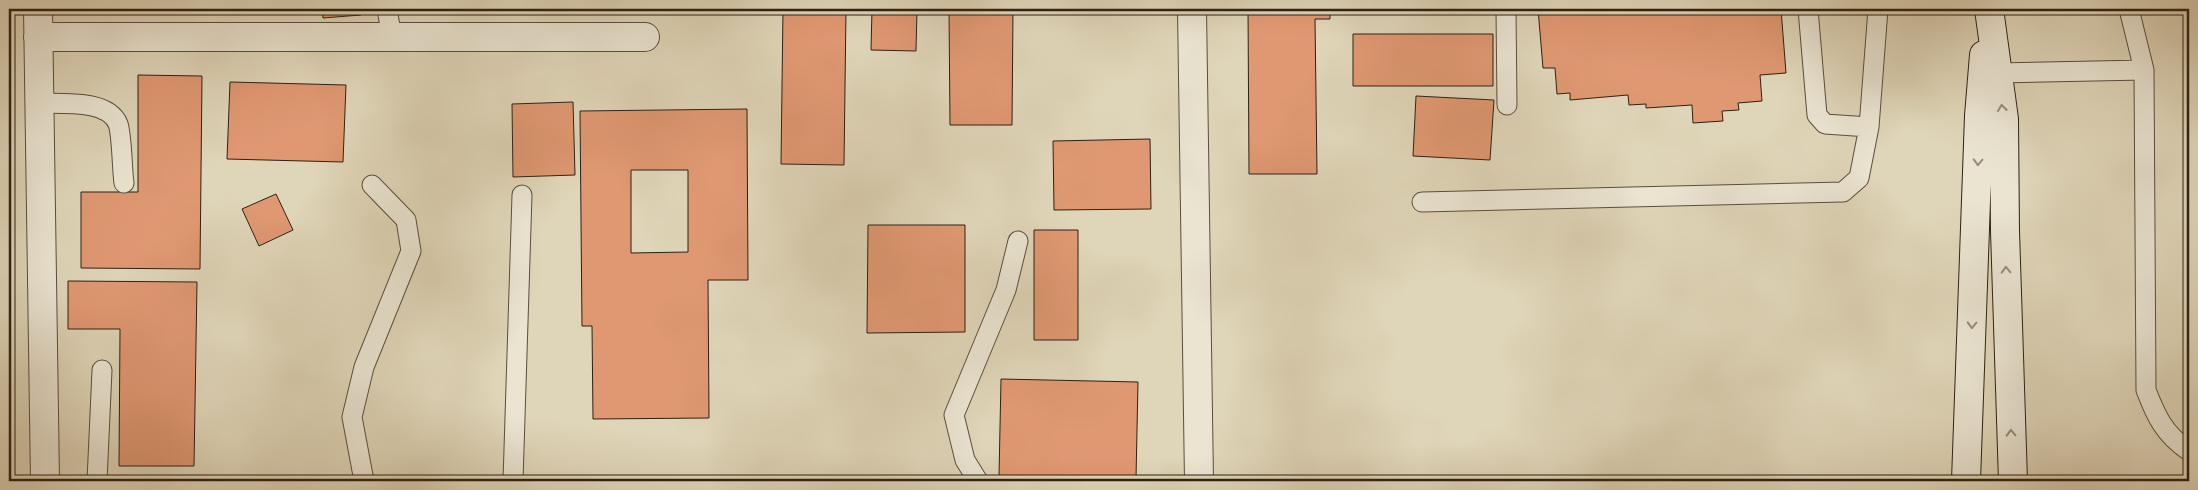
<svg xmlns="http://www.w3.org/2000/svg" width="2198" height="490" font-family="'Gentium Book Plus',serif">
<rect width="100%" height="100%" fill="#dfd5b8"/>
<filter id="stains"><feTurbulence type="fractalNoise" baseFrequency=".004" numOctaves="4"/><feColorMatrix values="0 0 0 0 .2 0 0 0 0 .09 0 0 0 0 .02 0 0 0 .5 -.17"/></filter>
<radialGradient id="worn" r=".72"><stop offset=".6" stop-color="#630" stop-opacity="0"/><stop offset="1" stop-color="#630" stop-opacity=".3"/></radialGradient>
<path fill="#df9872" stroke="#2d2114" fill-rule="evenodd" d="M322,9H361V15L323,18Z
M783,9H846L844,165L781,164Z
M872,9H917L916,51L871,50Z
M949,9H1013L1012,125H950Z
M1248,9H1330V19H1315L1317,174H1249Z
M1436,9H1495V13L1436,12Z
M1538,9H1781L1786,73L1760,75L1762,101L1738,103L1739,110L1722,111L1723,121L1693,123L1692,105L1646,108V104L1629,105L1628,95L1570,100V93L1557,94L1555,68H1543Z
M1353,34H1493V86H1353Z
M138,75L202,76L200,269L81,268V192H138Z
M230,82L346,85L343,162L227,159Z
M1416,96L1494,100L1490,160L1413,156Z
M573,102L575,175L513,177L512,104Z
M747,109L748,280H708L709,418L593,419L592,326H582L580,111ZM631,170H688V252L631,253Z
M1150,139L1151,209L1054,210L1053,141Z
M276,194L293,230L259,246L242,209Z
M868,225H965V332L867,333Z
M1034,230H1078V340H1034Z
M68,281L197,282L194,466H119L120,329H68Z
M9,291H11L12,333H9Z
M1001,379L1138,382L1136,478L999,476Z"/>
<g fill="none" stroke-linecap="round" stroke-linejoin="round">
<defs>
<path id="lane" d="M387,9L392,38
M1506,9L1507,105
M1808,9L1817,115L1825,124L1869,127L1878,9
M2129,9L2144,70L2146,390C2156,416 2164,434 2189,451
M1998,73L2144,70
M39,103C61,104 108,99 118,124C122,134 122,170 124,183
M1422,202L1843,192L1859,178L1869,127
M97,481L102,370
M364,481L352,417L364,367L411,251L406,220L372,185
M513,481L522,195
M978,481L965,460L954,415L1006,290L1018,241"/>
<path id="street" d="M38,9L45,481
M1192,9L1199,481
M38,37H645"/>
<path id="secondary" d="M1989,9L2004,119L2005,231L2013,481
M1966,481L1979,116L1984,55"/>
</defs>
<use href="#lane" stroke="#5a4e3d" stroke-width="21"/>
<use href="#street" stroke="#5a4e3d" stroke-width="30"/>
<use href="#secondary" stroke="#2d2114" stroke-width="30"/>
<use href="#lane" stroke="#eae4d1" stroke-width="19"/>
<use href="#street" stroke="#eae4d1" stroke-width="28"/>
<use href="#secondary" stroke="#eae4d1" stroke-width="28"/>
</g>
<defs><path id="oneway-chevron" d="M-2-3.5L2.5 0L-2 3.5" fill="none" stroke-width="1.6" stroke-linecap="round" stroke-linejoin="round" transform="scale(1.25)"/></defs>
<g stroke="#958c7c">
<use href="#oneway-chevron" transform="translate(2002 108) rotate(-97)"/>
<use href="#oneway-chevron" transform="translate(1978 162) rotate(92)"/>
<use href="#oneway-chevron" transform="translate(2006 270) rotate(-92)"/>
<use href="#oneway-chevron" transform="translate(1972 325) rotate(92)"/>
<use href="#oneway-chevron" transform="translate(2011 433) rotate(-92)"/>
</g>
<rect width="2198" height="490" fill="none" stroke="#dfd5b8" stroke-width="30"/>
<rect x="10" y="10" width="2178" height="470" fill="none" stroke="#2d2114" stroke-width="2.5"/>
<rect x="15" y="15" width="2168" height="460" fill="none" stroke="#2d2114"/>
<rect width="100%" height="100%" filter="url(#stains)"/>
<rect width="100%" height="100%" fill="url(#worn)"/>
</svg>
